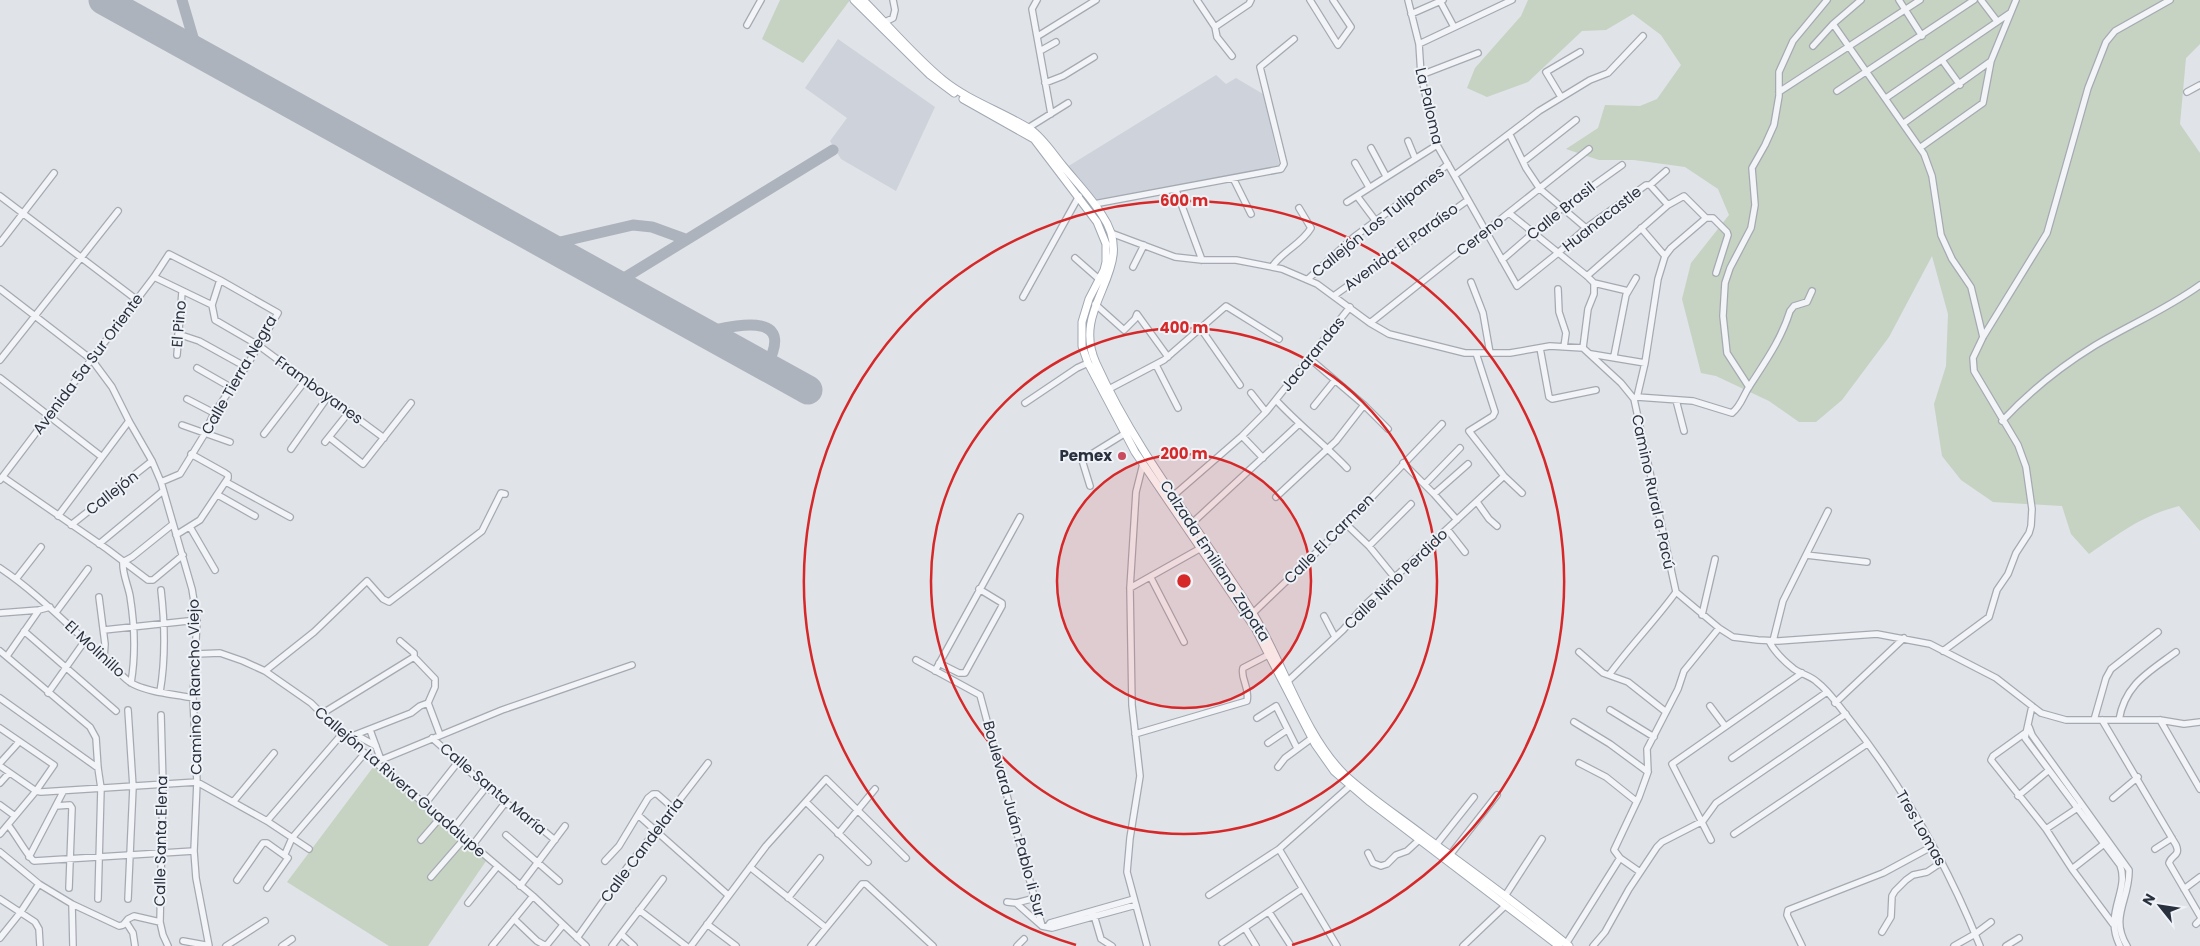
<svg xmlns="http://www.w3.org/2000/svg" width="2200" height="946" font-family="Poppins,sans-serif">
<rect width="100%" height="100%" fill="#e0e3e8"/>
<path fill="#ced2da" d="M838,39L935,107L896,191L841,159L830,141L847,118L805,88Z
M1216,75L1226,84L1236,78L1263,94L1280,167L1176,188L1094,200L1067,167Z"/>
<path fill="#c6d2c2" d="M780,0H850L803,63L762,39Z
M1528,0H2200V44L2186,58L2180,124L2200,153V531L2179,506C2141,516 2120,533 2089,554L2071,534L2062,506L1993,502L1961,480L1942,456L1934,404L1946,366L1948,314L1932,256L1889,337L1842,400L1816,422H1799L1769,401L1716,376L1701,373L1682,299L1691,263L1729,215L1718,189L1685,167L1634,160H1599L1566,149L1598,128L1605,105L1640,106L1657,99L1681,65L1661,35L1633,14L1606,30L1582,31L1528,82L1487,97L1467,88L1475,68L1521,16Z
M374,766L486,861L428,946H389L287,882Z"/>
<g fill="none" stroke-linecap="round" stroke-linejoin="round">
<path stroke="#adb3bc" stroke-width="11" d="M182,0L197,51
M547,245L633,225L652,227L685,239
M616,283L833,150
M704,332C734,326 798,309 766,367"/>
<path stroke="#adb3bc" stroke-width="29" d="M103,0L808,390"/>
<defs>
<path id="minor" d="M1037,0L1032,9L1051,114
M1197,0L1215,27L1217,37L1232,56
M1310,0L1338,45L1351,27L1333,0
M1408,0L1419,44L1421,75L1437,145L1517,286L1558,253L1586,228L1646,185H1650L1666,171
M1899,0L1922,36
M1981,0L1997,21
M1440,1L1454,27
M1411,14L1443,0
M881,24L893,18L895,10L893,0
M1833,24L1924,154L1932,176L1941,235L1952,259L1971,287L1983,337
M747,25L761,0
M1215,27L1249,4L1251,0
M1038,36L1096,0
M1419,44L1512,0
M1813,46L1833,24L1861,0
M1040,51L1056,42
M1942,60L1960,85
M1421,75L1478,53
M1045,83L1063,76L1094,57
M1837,91L1974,0
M1779,92L1920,0
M2187,92L2200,85
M1561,97L1546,72L1580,52
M1886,98L2010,13
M1904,123L1991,61
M1028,128L1068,103
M1510,135L1526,168L1540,189L1586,228
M1408,141L1415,158
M1921,147L1983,103L1991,61L2016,0
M1371,148L1386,176
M1524,161L1576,120
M1355,163L1369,187
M1455,175L1539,111L1590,80L1608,73L1643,36
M1233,178L1251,214
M1650,185L1668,205
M1176,190L1202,260
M0,196L137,300
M1357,196L1375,220
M1347,202L1437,145
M1094,204L1281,169L1284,164L1260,67L1294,39
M1509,213L1587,276L1594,283V294L1588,309L1583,348
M1641,228L1665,256
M1111,233L1175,257L1202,260H1236L1282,269L1317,284L1370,323L1389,334L1465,353H1510L1550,346L1583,348L1621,383L1634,399L1676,592L1719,628L1733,637L1758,640L1778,641L1877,634L1930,644L1996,678L2041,713L2066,720H2160L2184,724L2200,722
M0,243L54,173
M1075,258L1100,280
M1502,260L1562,208L1622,165
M1133,267L1144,245
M1272,267C1282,251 1301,245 1311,228L1299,208
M1587,276L1668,205L1684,196L1706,218H1713L1727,232L1728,235L1716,273
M154,277L212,305
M1308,279L1354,237L1416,191L1448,164
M220,280L212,305L215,320L258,345L384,438
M1471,282L1483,313L1490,353
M1594,283L1628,291
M0,289L92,360L112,387L129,421L152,461L161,482L192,589L197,620L193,698L197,782L194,851L196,878L209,946
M1558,289L1559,312L1566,333L1564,347
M1335,295L1468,200
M1023,297L1079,196
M1095,304L1124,330L1135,319L1137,314L1168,357
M1370,323L1589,149
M1201,329L1240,385
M178,334L199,341L246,367
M1540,348L1549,397L1552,399L1596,390
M1476,353L1495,412L1493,416L1469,431L1504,476L1522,493
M1591,354L1645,363
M177,355L182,292
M1614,356L1626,295L1636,278
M1309,358L1364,405L1388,429
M0,360L118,211
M1156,365L1178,408
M197,368L232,388
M0,378L102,457
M1749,387L1727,353L1723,316L1725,283L1730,268L1751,228L1755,205L1752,168L1765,145L1774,125L1779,96V72L1793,41L1827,0
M1109,389L1164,360L1226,306L1279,339
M1251,393L1266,412
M1637,397L1645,363L1658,279L1665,256L1671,248L1706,218
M187,399L214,413
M1634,399L1637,397L1693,401L1732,413C1741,406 1743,396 1749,387C1765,362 1781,340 1790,311L1794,306L1807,302L1812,291
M1276,400C1298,424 1324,444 1347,468
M1676,400L1684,431
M1025,403L1077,368L1088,363
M1314,406L1335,380
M2002,421C2029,392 2060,367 2094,346C2129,325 2167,309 2200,285
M182,425L230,442
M264,434L305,381
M1242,436L1263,458
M329,437L363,464L411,403
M325,442L349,412
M291,449L327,398
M1403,463L1434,494L1457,520
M1143,464L1136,492L1130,588L1132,705L1140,776L1130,838L1127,872L1147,946
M3,477L107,549L148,580H153L183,555
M0,480L154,277L169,254L220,280L278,313L246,367L214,413L204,435L180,474L161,482
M226,482L290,517
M1425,484L1460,448
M1090,486L1082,460L1124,434
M1434,494L1468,464
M218,495L255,516
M1173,496L1242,436L1266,412L1350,307
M1276,497L1336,441L1364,405
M1477,502L1489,519L1497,526
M58,516L129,421
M1346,524L1369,546L1395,578
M71,525L152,461
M1189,526L1299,424
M190,527L215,570
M1447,529L1465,552
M176,535L200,520L228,478V475L225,473L191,454
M99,544L163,491
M1369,546L1411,504
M1806,555L1867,562
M123,562C122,573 128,585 130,596C135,627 136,653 131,683
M123,562L132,557L173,524
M0,568C39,594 70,628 105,658C114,666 123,679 133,684C151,693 174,694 193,698
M1151,578L1184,642
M16,579L41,547
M1130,588L1201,548
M99,597L105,644L104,658
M56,612L88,569
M0,613L39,610
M1253,613L1346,524L1442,424
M1702,615L1715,559
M1324,616L1335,637
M104,630L197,620
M24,631L116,711
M400,641L414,653V657L435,679V687L428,703L440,735
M1769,641C1774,651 1785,662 1794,669C1801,674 1811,676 1817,682C1829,691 1838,705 1847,716C1902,785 1947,864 1980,946
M1773,641L1783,601L1828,511
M0,651L90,727L96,738L98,768L101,788L98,899
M1943,651L1989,617L1997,590L2008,574L2016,553L2029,533L2031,526L2032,509L2026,467L2018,445L1974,371L1973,358L1983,337L2047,233L2088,88L2106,42L2115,31L2170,0
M1579,652L1603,673L1628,682L1666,712
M196,654L220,653L243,661L265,671L311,703L342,734L533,896L586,946
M7,656L39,610L50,607
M916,660L980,695L1042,926
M939,663L959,673H965L1002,606V603L979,589
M265,671L314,632L367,581L383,599L389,602L482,531L501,493L505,494
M935,671L1020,517
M1609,675C1630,646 1655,621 1676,592
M1288,681L1343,630L1364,606L1504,476
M160,692C166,657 165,625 161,590
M48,693L84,642
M0,698L98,768
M1835,703L1904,638
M1710,706L1725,726
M2032,706L2025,738L2120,865C2130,891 2103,913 2120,946
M128,710L133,787L128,899
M1610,710L1654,737
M323,713L414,657
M161,715L163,785L160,922L163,935L168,946
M1257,718L1276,706L1297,748
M2094,720L2106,678L2111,669L2158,632
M2102,720L2176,845C2181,856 2171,855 2169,863L2200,916
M2119,720C2125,684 2149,672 2176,652
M2160,720L2200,789
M1574,722L1610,744L1648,772
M2029,727L2032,735L2129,870C2130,899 2109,917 2127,946
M0,728L54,765L36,791L0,834
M370,730L381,760
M2025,733L1993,756L1991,760L2046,829L2072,869L2113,924
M1135,734L1247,701C1250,686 1240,679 1243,668L1268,655
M356,735L376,746
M347,738L411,713L420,706L428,703
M432,738L505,803L521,812L555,840
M1268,743L1287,730
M1732,758L1827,692
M376,762L502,710L632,665
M0,763L19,742
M1579,763L1606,777L1636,801
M0,766L36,791L41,792L197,782L267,821L309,849
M1278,767L1285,758L1312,738
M0,783L9,773
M2018,796L2049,770
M2113,798L2138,777
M233,802L274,753
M806,802L868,862
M425,804L458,762
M0,805L15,816
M56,806L70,805L72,808L69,888
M638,815L728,895
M267,821L342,734
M8,825C15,833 28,857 34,861L194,851
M453,829L487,786
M2046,829L2079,807
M838,834L875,789
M1734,834L1867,744
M506,835L559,881
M421,840L440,818
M1711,840L1672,764L1802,673
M1436,845L1474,797
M472,846L505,803
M1279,849L1337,946
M2155,849L2172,838
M0,852L39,884L72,904L73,946
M1368,853L1373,863L1381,866L1387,864L1396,855L1407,851L1419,840
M285,854L292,838L365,753
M1450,855L1497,795
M29,857L63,792
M605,861L619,846L648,798L653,794H657L673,808
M750,867L825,927
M2072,869L2104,844
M1640,872L1620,858L1614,850L1639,797L1648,772L1647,749L1678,689L1684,671L1719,628
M431,877L464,839
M237,880L263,843H267L288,858L267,888
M520,886L565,826
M2184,889L2200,877
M1209,895L1279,849L1350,786
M1505,896L1542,839
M788,898L820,858
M0,899L35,922L39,929L40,946
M1007,902L1016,903L1035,898
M468,903L497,867
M1016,903L1042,926L1052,928L1136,905
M72,904L119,926L123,925L128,919L134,916L160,922
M639,910L686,946
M1093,912L1101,939L1112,946
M1269,912L1291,946
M514,919L537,941L546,946L563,925
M126,922L133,933L135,946
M707,924L736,946
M2196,924L2200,920
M1048,926L1050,923L1134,899
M1245,928L1256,946
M1882,932L1891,917L1892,896L1895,891L1906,880L1913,875L1927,872L1942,862
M621,934L634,946
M0,938L20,913L39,884
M577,938L626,869L708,763
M183,941L205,945
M1222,943L1302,889
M1566,944L1620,858
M226,946L265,921
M282,946L292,939
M492,946L533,896
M612,946L663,879
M691,946L766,846L826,779L906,858
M811,946L862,884H866L933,946
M1017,946L1024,939
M1463,946L1506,905
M1593,946L1605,932L1629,889L1657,847L1662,842L1703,821L1716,803L1846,714
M1802,946L1787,915L1788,910L1883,873L1933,846
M1954,946L1975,934L1991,922
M2006,946L2019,938"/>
<path id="major" d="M854,0L930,75L954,93
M863,0C889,26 914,56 943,80C969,101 1001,111 1030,129C1043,138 1053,154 1063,166C1076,182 1091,197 1102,215C1140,270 1069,304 1096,363C1137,454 1199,528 1252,612C1283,661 1303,734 1345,775C1369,797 1398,816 1424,836C1473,872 1522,907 1569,946
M963,99L1034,139L1097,222L1106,244V262L1104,270L1089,299L1082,322V346L1088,363L1135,452L1255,628L1315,744L1334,771L1370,802L1559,946"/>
</defs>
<use href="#minor" stroke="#a5aab2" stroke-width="8"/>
<use href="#major" stroke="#a0a8b3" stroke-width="9"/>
<use href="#minor" stroke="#f3f4f7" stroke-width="5.5"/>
<use href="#major" stroke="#fff" stroke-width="7"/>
</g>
<circle cx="1184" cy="581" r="127" fill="#d62828" fill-opacity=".12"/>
<g fill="none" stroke="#d62828" stroke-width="2.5">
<circle cx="1184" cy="581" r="127"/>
<circle cx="1184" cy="581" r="253"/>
<path d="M1076 945A380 380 0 1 1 1292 945"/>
</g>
<circle fill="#c84b5e" stroke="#eff2f6" stroke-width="2" cx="1122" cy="456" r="5"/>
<g text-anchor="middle" stroke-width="4" stroke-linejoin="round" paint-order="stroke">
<g font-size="15" fill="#29313f" stroke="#eff2f6">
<text transform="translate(1429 106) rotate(77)" y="5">La Paloma</text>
<text transform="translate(1561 211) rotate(-39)" y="5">Calle Brasil</text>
<text transform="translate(1602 219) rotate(-38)" y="5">Huanacastle</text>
<text transform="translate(1378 222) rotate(-39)" y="5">Callejón Los Tulipanes</text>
<text transform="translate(1480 236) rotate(-38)" y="5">Cereno</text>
<text transform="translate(1401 247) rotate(-36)" y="5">Avenida El Paraíso</text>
<text transform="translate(179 324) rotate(-85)" y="5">El Pino</text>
<text transform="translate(1313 354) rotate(-51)" y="5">Jacarandas</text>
<text transform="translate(88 364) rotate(-53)" y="5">Avenida 5a Sur Oriente</text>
<text transform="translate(239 375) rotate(-60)" y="5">Calle Tierra Negra</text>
<text transform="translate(319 390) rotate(36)" y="5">Framboyanes</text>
<text transform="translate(1653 492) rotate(78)" y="5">Camino Rural a Pacú</text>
<text transform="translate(112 493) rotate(-38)" y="5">Callejón</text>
<text transform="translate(1329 539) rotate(-45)" y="5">Calle El Carmen</text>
<text transform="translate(1215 561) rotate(57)" y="5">Calzada Emiliano Zapata</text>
<text transform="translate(1396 579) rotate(-44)" y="5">Calle Niño Perdido</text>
<text transform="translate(95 649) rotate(43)" y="5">El Molinillo</text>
<text transform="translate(195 687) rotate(-91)" y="5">Camino a Rancho Viejo</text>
<text transform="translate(400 782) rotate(41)" y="5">Callejón La Rivera Guadalupe</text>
<text transform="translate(493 789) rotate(40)" y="5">Calle Santa María</text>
<text transform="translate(1014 819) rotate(75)" y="5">Boulevard Juán Pablo Ii Sur</text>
<text transform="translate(1921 828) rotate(60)" y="5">Tres Lomas</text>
<text transform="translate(161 841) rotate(-89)" y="5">Calle Santa Elena</text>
<text transform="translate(642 850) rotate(-53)" y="5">Calle Candelaria</text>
</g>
<g font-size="15" font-weight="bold" fill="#29313f" stroke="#eff2f6" text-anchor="end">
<text x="1112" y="461">Pemex</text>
</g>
</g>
<circle cx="1184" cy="581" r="8" fill="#d62828" stroke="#eff2f6" stroke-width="2.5"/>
<g font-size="15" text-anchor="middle" font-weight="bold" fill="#d62828" stroke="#eff2f6" stroke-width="4" stroke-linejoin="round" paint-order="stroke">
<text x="1184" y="206">600 m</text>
<text x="1184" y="333">400 m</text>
<text x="1184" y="459">200 m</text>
</g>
<g transform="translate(2160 906) rotate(300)" stroke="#eff2f6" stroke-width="4" paint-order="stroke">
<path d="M0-4L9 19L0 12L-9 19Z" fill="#29313f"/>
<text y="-8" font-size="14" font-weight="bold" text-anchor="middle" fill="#29313f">N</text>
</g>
</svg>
